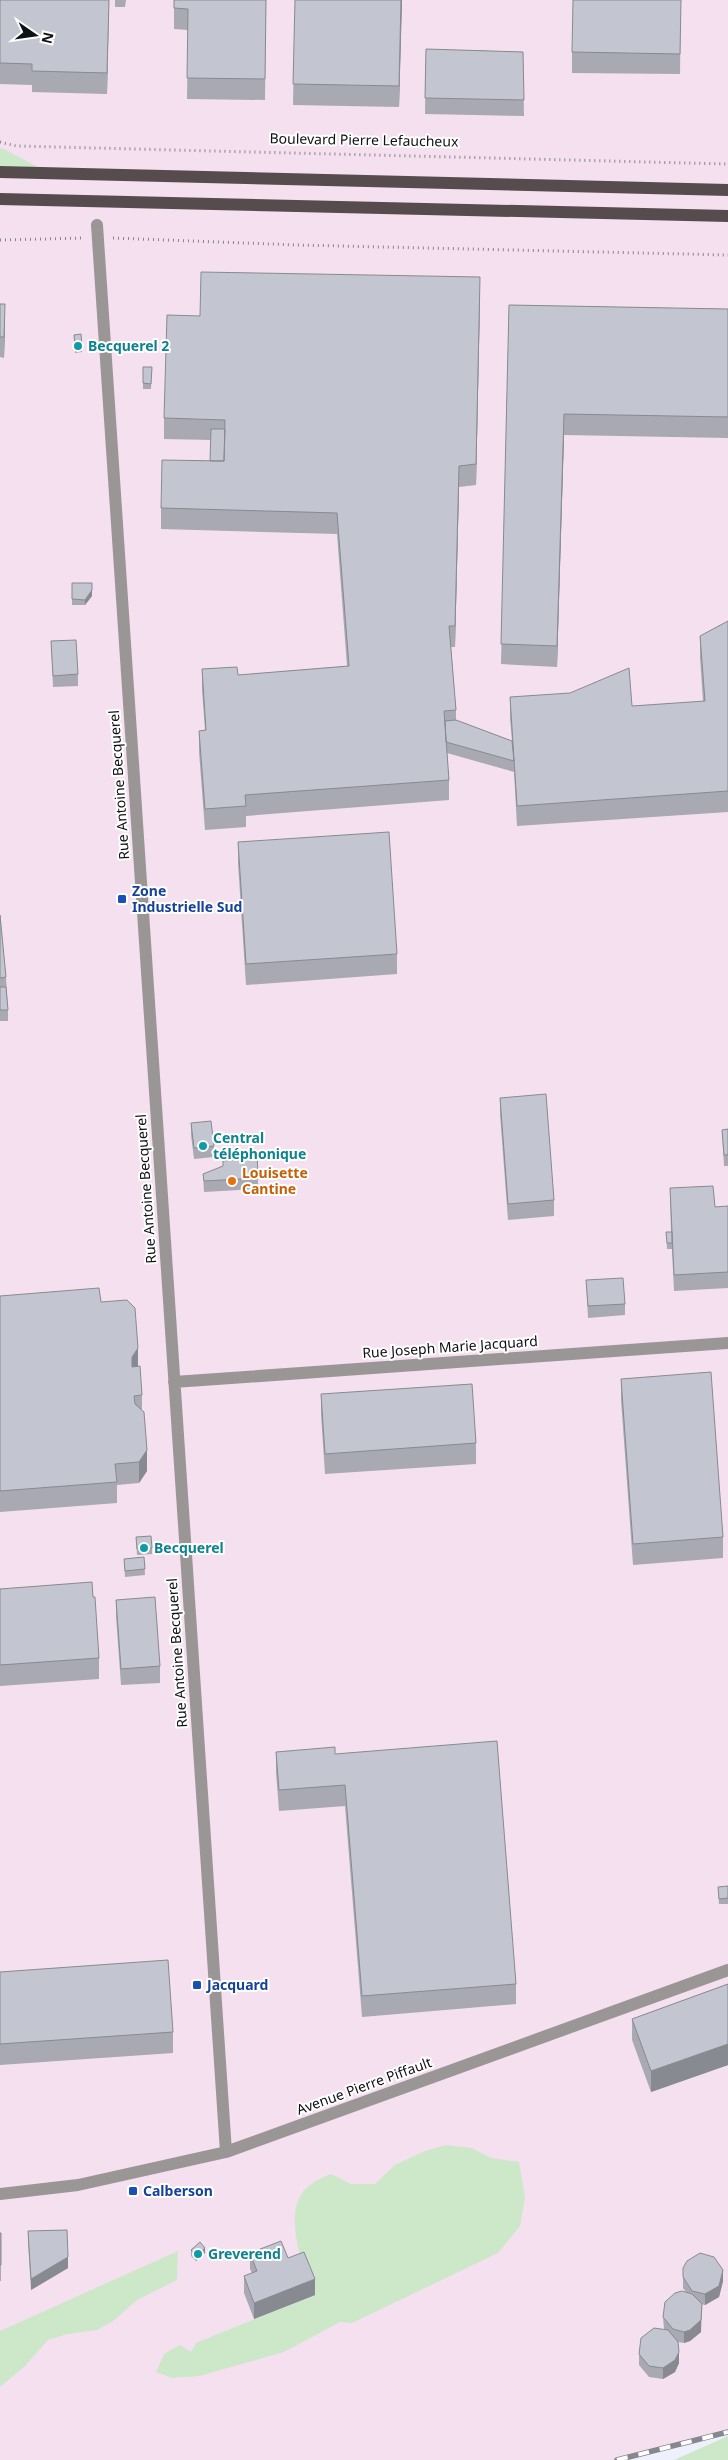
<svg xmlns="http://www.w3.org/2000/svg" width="728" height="2460" font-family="'Noto Sans',sans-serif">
<rect width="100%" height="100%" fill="#eef0fc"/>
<path fill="#f5e0ef" d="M0,0H728V2432L617,2460H0Z"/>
<path fill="#cde7c9" d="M0,148L4,149L49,173L0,172Z
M446,2145L472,2148L491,2158L519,2162L525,2197L520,2226L498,2253L352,2323L340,2322L284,2352L199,2376L172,2378L156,2372L164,2354L180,2345L191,2352L196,2343L314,2295C303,2267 279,2207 310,2185C316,2180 324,2177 331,2174L351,2184H375L395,2165L425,2151Z
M178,2251L177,2280L137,2300L113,2321L97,2330L67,2334L48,2340L24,2367L0,2387V2331Z
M728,2436V2460H674Z"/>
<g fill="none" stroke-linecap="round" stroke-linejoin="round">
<path stroke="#84858d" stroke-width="3" stroke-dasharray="1 4" stroke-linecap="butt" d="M0,142L16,146L728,164
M113,238L297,245L728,255
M0,240L82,238"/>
<path stroke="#9b9696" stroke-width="12" d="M97,225L226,2152
M174,1382L728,1343
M0,2194L78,2185L226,2152L728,1970"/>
<path stroke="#564c4e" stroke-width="12" d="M0,172L728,190
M0,199L728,216"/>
<defs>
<path id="rail" d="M617,2460L728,2432"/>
</defs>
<use href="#rail" stroke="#86878f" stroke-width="5.5"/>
<use href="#rail" stroke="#fff" stroke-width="4" stroke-dasharray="11" stroke-linecap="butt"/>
</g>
<path fill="#a8a9b3" d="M0,0H109L107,94L32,92V85L0,84Z
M115,0H126L125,7H115Z
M174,0H266L265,100L187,99L188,30L174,29Z
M295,0H402L399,107L293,105Z
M681,0L680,74L572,73V52Z
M426,49L523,52L524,116L425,114Z
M480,298L476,485L459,487L455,647H451L456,710V720L512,741L510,718V697L632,706L703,702L700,657V636L728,621V812L517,826L514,772L447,753L449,780V800L246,816V827L205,830L199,752V731L205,730L202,690V669L238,675L347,666L337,534L161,529V508L210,461L211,440L164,439V418L200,316Z
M0,304L5,325L4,358L0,357Z
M509,305L728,309V438L564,435L557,667L501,664Z
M74,335L82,346V352L75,353Z
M143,367H152L151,389H143Z
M72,583H92V596L85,605H72Z
M51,641L78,674V686L53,687Z
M238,842L397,954V974L246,985L238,863Z
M0,915L6,977L8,1010V1021H0Z
M500,1098L554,1200V1216L508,1220L500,1114Z
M191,1123L214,1146V1157L194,1159L191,1135Z
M728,1129V1166H724L722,1130Z
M203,1174L258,1178V1189L204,1192Z
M670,1188L715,1207L728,1206V1288L674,1291L672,1249H667L666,1232H671Z
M586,1280L625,1304V1315L588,1318Z
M0,1296L101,1302L138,1366L142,1395V1411L147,1471L139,1483L117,1485V1503L0,1512Z
M621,1379L723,1537V1558L633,1565L621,1400Z
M321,1394L476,1443V1464L325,1474L321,1415Z
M136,1537L152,1548V1554L137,1555Z
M144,1557L145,1575L125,1577L124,1559Z
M0,1589L99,1658V1679L0,1686Z
M116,1600L160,1666V1683L121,1685L116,1616Z
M276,1752L335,1754L516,1984V2004L362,2017L345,1806L279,1811L276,1772Z
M728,1886V1904H719L718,1887Z
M0,1972L173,2032V2053L0,2065Z
M728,1984V2065L651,2092L632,2040V2019Z
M28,2231L68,2268L31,2290L28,2242Z
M0,2233H1V2281H0Z
M191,2250L205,2253L196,2261L191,2256Z
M250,2253L288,2258L315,2295L254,2319L244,2293V2276L252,2273L250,2269Z
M683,2277L723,2281L719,2297L705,2305L701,2304V2332L690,2341L684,2343L678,2342L679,2363L675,2372L663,2379L649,2377L639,2365V2354L664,2329L663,2317L686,2292L683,2288Z"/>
<path fill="#888a92" d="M109,0L107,94V73Z
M401,0H402L399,107V86Z
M480,277V298L476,485V464Z
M5,304V325L4,358V337Z
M564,414V435L557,667V646Z
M459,466V487L455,647V626Z
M92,590V596L85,605V600Z
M138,1348V1369L132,1378V1357Z
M147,1450V1471L139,1483V1462Z
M728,2044V2065L651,2092V2071Z
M205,2248V2253L196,2261V2256Z
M68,2257V2268L31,2290V2279Z
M723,2270V2281L719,2297L705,2305V2294Z
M315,2279V2295L254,2319V2303Z
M702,2304L701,2332L690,2341L684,2343V2332Z
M679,2352V2363L675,2372L663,2379V2368Z"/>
<path fill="#c3c5d0" stroke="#888a92" d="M0,0H109L107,73L32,71V64L0,63Z
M174,0H266L265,79L187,78L188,9L174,8Z
M295,0H401L399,86L293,84Z
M573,0H681L680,54L572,52Z
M426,49L523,52L524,100L425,98Z
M201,272L480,277L476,464L459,466L455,626H449L456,710L444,711L449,780L245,795L246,806L205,809L199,731L206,730L202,669L237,667L238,675L349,666L337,513L161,508L162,460L224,461L225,420L164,418L167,315L200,316Z
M0,304H5L4,337H0Z
M509,305L728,309V417L564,414L557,646L501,644Z
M81,334L82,346L75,347L74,335Z
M143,367H152L151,384L143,383Z
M211,429H225L224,461H210Z
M72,583H92V590L85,600L72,599Z
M728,621V791L517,806L510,697L570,693L629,668L632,706L705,701L700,636Z
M76,640L78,674L53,676L51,641Z
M456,720L512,741L514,761L446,742L445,721Z
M389,832L397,954L246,964L238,842Z
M0,915L6,977L0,978Z
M0,987H6L8,1010H0Z
M546,1094L554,1200L508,1204L500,1098Z
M211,1121L214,1146L194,1148L191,1123Z
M728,1129V1155H724L722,1130Z
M257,1151L258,1178L204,1181L203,1174L223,1166V1161L241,1159Z
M713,1186L715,1207L728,1206V1272L674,1275L670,1188Z
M666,1232H672V1243H667Z
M623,1278L625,1304L588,1306L586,1280Z
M99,1288L101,1302L127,1300L135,1308L138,1348L132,1357V1367L140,1366L142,1395L134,1396L135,1404L144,1412L147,1450L139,1462L115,1464L117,1482L0,1491V1296Z
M711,1372L723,1537L633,1544L621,1379Z
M472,1384L476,1443L325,1454L321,1394Z
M151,1536L152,1548L137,1549L136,1537Z
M144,1557L145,1569L125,1571L124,1559Z
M92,1582L93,1597H95L99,1658L0,1665V1589Z
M155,1597L160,1666L121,1669L116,1600Z
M497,1741L516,1984L362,1996L345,1785L279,1790L276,1752L335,1747V1754Z
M728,1886V1898L719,1899L718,1887Z
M168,1960L173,2032L0,2044V1972Z
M728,1984V2044L651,2071L632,2019Z
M67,2230L68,2257L31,2279L28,2231Z
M0,2233H1V2265H0Z
M281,2241L288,2258L304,2252L315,2279L254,2303L244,2276L257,2271L250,2253Z
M200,2242L205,2248L196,2256L191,2250Z
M700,2253L714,2257L723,2270L719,2286L705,2294L692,2291L683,2277V2268L687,2261Z
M682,2291L692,2294L702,2304L701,2320L690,2330L684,2332L673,2329L663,2317L665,2302L675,2293Z
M654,2328L668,2330L678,2342L679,2352L675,2360L663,2368L649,2366L639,2354L641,2338Z"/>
<g fill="#0f9aa8" stroke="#fff" stroke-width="2">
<circle cx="78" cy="346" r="5"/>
<circle cx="203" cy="1146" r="5"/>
<circle cx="144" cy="1548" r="5"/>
<circle cx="198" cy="2254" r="5"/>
</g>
<g fill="#1a4fb4" stroke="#fff" stroke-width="2">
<rect x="117" y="894" width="10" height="10" rx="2.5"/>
<rect x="192" y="1980" width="10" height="10" rx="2.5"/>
<rect x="128" y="2186" width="10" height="10" rx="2.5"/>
</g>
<circle fill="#e8710a" stroke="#fff" stroke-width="2" cx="232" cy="1181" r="5"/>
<g text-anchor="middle" stroke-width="4" stroke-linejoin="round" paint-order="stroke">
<g font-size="14" fill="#0f1013" stroke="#fff">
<text transform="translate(364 140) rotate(1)" y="5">Boulevard Pierre Lefaucheux</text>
<text transform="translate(119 785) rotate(-94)" y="5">Rue Antoine Becquerel</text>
<text transform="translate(146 1189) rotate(-94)" y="5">Rue Antoine Becquerel</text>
<text transform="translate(450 1347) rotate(-4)" y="5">Rue Joseph Marie Jacquard</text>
<text transform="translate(177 1653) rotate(-94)" y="5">Rue Antoine Becquerel</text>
<text transform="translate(364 2086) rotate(-20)" y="5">Avenue Pierre Piffault</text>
</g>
<g font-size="14" font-weight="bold" fill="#0d838f" stroke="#fff" text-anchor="start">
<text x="88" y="351">Becquerel 2</text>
<text x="213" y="1143">Central<tspan x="213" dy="16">téléphonique</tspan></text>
<text x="154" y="1553">Becquerel</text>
<text x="208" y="2259">Greverend</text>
</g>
<g font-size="14" font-weight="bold" fill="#164399" stroke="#fff" text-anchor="start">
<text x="132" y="896">Zone<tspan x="132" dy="16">Industrielle Sud</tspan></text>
<text x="207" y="1990">Jacquard</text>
<text x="143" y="2196">Calberson</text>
</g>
<g font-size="14" font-weight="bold" fill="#c56008" stroke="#fff" text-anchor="start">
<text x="242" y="1178">Louisette<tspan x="242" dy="16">Cantine</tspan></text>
</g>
</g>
<g transform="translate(35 35) rotate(103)" stroke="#ffffff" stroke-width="4" paint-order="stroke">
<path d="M0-4L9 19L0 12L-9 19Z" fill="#0f1013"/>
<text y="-8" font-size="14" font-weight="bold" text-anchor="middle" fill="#0f1013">N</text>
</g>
</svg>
